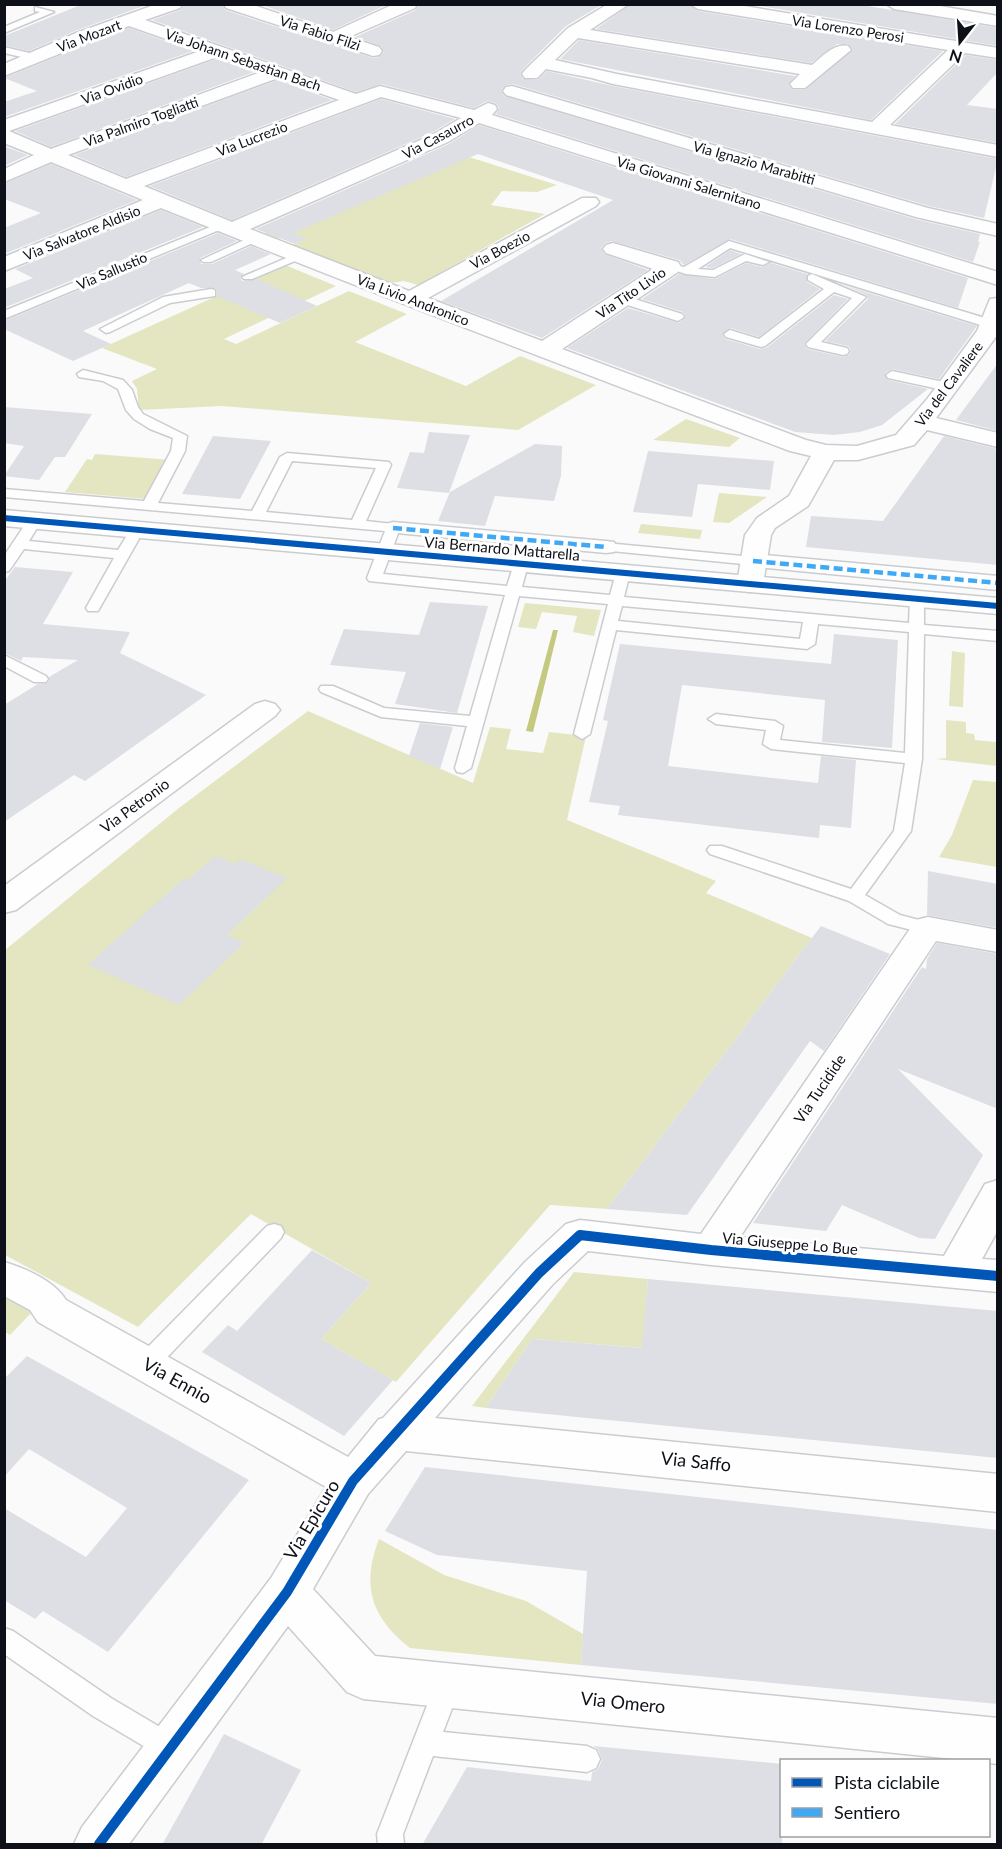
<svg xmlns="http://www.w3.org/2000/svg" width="1002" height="1849" font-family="Lato,sans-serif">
<rect width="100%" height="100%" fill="#fafafa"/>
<path fill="#e3e6c1" d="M469,157L557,185L537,192L502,191L491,205L545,214L418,285L404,281L391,283L293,245L306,239L292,233L275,240L262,234L333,204Z
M285,265L336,286L224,339L236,344L349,291L407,314L355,342L466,386L520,356L596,385L518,430L222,406L139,410L137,389L132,381L157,369L102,348Z
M686,419L740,438L729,447L653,440Z
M95,454L171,460L146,499L65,492L87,459L92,460Z
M719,493L767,497L729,523L713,522Z
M641,524L702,530L700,539L638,533Z
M525,603L601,610L594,636L573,632L577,616L542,612L536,629L518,627Z
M952,651L965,653L963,707L949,706Z
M308,711L473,783L490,727L511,729L506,749L543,753L549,732L586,736L567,820L716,881L706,893L812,938L607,1209L550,1205L396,1382L321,1339L371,1283L251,1214L138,1327L5,1255V950L179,808Z
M946,720L966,722V733L974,734L975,740L996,742L997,739V766L936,759L946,758Z
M973,780L997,782V867L939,857L952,835Z
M574,1272L648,1279L643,1348L532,1339L486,1408L472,1406Z
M5,1294L33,1311L10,1335L5,1332Z
M379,1539L444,1575L526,1601L583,1634L581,1665L410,1648C371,1617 361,1586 379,1539Z"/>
<path fill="#c5c980" d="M553,630H558L533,732L526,731Z"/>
<path fill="#dddfe4" d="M83,4H149L75,31L29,51L4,45V36Z
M184,4H222L225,10L373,58L379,57L384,52L381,46L355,37L416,10L419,4H603L566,26L523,69L520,74L523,79L537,80L547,71L613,86L998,159L984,218L929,206L513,84L506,85L501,90L504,96L915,219L980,234L978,242H980L973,262L496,114L499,108L496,103L487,101L474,108L381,84L356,92L152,20L181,10Z
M259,4H388L333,30Z
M631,4H688L698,11L943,51L871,120L560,59L579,40L795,76L788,85L793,90H805L853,50L848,44H837L811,63L596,29Z
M749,4H855L892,10L998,28V46Z
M129,28L193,51L4,117V102L37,91L4,78Z
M966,55L998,60V72L967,105L998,109V143L895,124Z
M217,59L254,72L51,147L15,131Z
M278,80L332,100L126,177L74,155Z
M381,99L455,119L433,132L232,220L150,186Z
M479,125L968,278L958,308L730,239L684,265L679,260L612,241L605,243L601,248L604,254L648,270L542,338L441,301L613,200L478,154L293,233L307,239L295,244L256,229L449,144Z
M4,146L28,155L4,166Z
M51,164L137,200L4,254V228L41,213L4,199V184Z
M161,210L203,227L4,308V289L33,278L15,269Z
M218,233L237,241L200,258L201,264H212L251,246L271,254L235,270L244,274L240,277L242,281L257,279L317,306L280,323L217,296L216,288H201L189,283L83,331L111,344L73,361L4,329V321Z
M730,250L741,254L713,268L705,267Z
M746,263L762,267L771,263L807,274V282L820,289L759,337L731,328L722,334L725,339L760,349L766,348L834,295L848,299L804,344L807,349L843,357L849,355L851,350L848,346L825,341L868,299L867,295L846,286L977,326L939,379L892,369L885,373L888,380L928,389L882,425L860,432L834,435L795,432L567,348L628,308L679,323L686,317L683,312L642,299L679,274L715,279Z
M998,363V431L956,420Z
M4,407L92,414L65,457H55L39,480L4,476L24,446L4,443Z
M429,432L470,435L449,493L397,488L410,452L424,453Z
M213,436L271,441L240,499L182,494Z
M944,436L998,449V565L806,547L811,516L883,521Z
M535,444L562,446L561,476L554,501L495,496L485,526L438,521L450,492Z
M648,451L774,461L770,490L698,484L692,517L633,512Z
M15,567L73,572L43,624L130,632L120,653L206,695L85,781L74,775L4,822V705L38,684L48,683L49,677L78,660L23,657L21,661L4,653V582Z
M430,602L488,606L457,713L395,704L406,672L330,665L344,629L419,635Z
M834,634L898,640L892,748L822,742L825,700L682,685L668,766L818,783L821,756L856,760L851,828L820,825L819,838L618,815L620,806L589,802L608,721L603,720L620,644L831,664Z
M420,723L453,727L440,769L409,756Z
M215,856L235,864L240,859L287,878L227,935L244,943L179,1005L88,965L183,879L188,880Z
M928,871L998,884V928L927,915Z
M821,926L890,954L824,1051L810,1041L687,1215L607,1209Z
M937,943L998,954V1109L898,1069L983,1155L935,1239L919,1238L842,1205L826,1231L753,1223L922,967L926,969L927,959Z
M312,1250L371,1283L321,1339L393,1380L344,1436L202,1352L228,1325L237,1331Z
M648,1279L998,1311V1458L486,1408L532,1339L642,1348Z
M27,1356L249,1480L108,1652L43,1611L35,1619L4,1600V1508L86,1557L127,1508L29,1449L4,1477V1379Z
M425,1467L998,1530V1704L581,1665L587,1571L437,1555L385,1531Z
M224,1734L301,1770L261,1845H162Z
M593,1746L782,1764V1845H422L467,1767L591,1781L592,1772L598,1769L602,1760L598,1749Z"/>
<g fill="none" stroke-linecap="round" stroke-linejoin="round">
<defs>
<path id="service" d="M35,7L54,12L4,33V27L40,12L35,11Z
M4,47L38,55L40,57L35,60L4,53Z
M220,223L226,226L224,228L4,319V311Z
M253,236L259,239L257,241L211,262H203L201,260Z
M729,241L995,321L997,324L995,327H987L730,248L698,269L713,270L745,254L769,262L763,265L746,261L715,277L686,274L664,267L670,264L684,267Z
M298,253L302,254V258L252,279H244L242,277Z
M812,274L866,297L821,342L847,348L849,351L847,354L843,355L808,347L806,344L852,298L834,292L765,346L761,347L726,337L724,334L730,330L759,339L824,289L808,280V276Z
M211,289L215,290V296L170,303L110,332L106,333L100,329L163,297Z
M622,295L682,314L684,317L678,321L618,302L616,299Z
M83,370L123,380L132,390L138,407L143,414L187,436L185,451L158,503L252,511L280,457L287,453L389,462L391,465L366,521L393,524L400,528L383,574L507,586L514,564L521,560L528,564L522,587L610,595L616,573L623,569L630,573L624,597L909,623L910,599L917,595L924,599V625L998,631V641L924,634L922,759L911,831L865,895L900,915L934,924L937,928L934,932L928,934L888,924L849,901L710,854L707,850L710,846H722L851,889L894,831L905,763L771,749L763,744L766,730L716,724L708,719L716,714L775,721L783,726L780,740L905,753L909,632L818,624L815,644L807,649L616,630L590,734L582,739L574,734L608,604L519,596L471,768L463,773L457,772L455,768L467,726L381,717L321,692L319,689L321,686H333L384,708L470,716L505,595L369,581L367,578L385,531L4,497V489L144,501L171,451L173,438L150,429L134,419L126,410L118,389L103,381L79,377L77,374ZM292,461L376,468L352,520L266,512ZM622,606L803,622L800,639L618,621Z
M892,371L953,384L954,387L948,391L888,378L886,375Z
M35,516L42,520L29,541L118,550L132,527H142L144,530L98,611H88L86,608L114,558L24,549L9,571L4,572V556L30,517Z
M606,543L753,557L760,561L753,565L601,550L599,547Z
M4,655L46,676L48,679L46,682H34L4,666Z
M274,1224L281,1226L284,1232L281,1238L155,1370L147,1372L139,1370L136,1363L139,1356L267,1226Z
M4,1628L13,1631L111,1698L180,1739L184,1748L180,1757L171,1761L162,1757L93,1716L4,1654Z
M448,1673L457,1677L461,1685L443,1732L587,1746L596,1750L600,1759L596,1768L587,1772L433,1756L403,1834L404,1844H378L377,1834L435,1685L439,1677Z"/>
<path id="pedestrian" d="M393,522L606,541L614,542L617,547L614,552L606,553L386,532L382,528L386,524Z
M753,554L998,576V590L745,566L742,561L745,556Z"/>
<path id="minor" d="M157,4H182L180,8L145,20L356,94L380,86L474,110L488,103L495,105L497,109L492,115L998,272V285L479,123L448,142L250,229L409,291L582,198H596L599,202L596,206L428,298L542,341L653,269L606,253L603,249L606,245L613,243L620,245L678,262L681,267L678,272L562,349L806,440L826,445L857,446L896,435L928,398L977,331L990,299L998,298V334L936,418L998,433V447L927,430L914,445L858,460H834L808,506L775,528L771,535L763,584L760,590L750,592L740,590L737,584L745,535L757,518L789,496L811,456L790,451C579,372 369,292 161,208L4,271V257L143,200L51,162L4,182V169L34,155L4,143V120L200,51L129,26L4,76V64L76,33ZM217,57L261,72L51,149L9,131ZM278,78L339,100L126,179L68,155ZM381,97L461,118L434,134L232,222L144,186Z
M224,4H250L333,32L394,4H417L415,8L349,37L379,47L382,51L379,55L373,56L226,8Z
M608,4H629L590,30L812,65C822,57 834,43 848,46L851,50L805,88H793L790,84L800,74L578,38L555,60L617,74L872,122L948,50L698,9L690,4H732L998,48V58L965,53L890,125L998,145V157L613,84L592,78L546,69L537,78H525L522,74L525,70L568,28Z
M886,4H928L998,16V26L894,9Z
M512,86L928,208L998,224V236L916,217L506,95L503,91L506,87Z
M265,701L275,704L280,710L275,716L16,910L4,913V886L255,704Z
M928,917L998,930V952L936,941L740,1237L944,1256L985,1184L998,1180V1230L982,1259L998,1260V1292L711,1265L588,1251L553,1284L435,1418L998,1474V1512L406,1451L368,1494L313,1589L375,1656L998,1718V1764L988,1763V1760H964L363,1699L347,1692L288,1626L129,1844H74L82,1827L271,1578L326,1487L38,1322L30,1310L4,1296V1262C27,1269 53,1280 66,1300L348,1457L379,1419L383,1418L525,1262L566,1224L580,1220L701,1234L916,920Z"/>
<path id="tertiary" d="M4,510L998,598V614L4,526Z"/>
</defs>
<use href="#service" stroke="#caccd0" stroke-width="3"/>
<use href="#pedestrian" stroke="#caccd0" stroke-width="3"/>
<use href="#minor" stroke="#caccd0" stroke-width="3"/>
<use href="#tertiary" stroke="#caccd0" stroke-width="3"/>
<use href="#service" fill="#fefefe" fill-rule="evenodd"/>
<use href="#pedestrian" fill="#fefefe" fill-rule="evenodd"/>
<use href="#minor" fill="#fefefe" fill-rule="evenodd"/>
<use href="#tertiary" fill="#fefefe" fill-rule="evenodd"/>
<path stroke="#3fa9f5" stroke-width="4.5" stroke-dasharray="9 4.5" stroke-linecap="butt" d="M393,528L606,547
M753,561L998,583"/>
<defs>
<path id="cycleway-far1" d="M4,518L998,606"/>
<path id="cycleway" d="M99,1844L287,1592L353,1481L539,1273L580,1235L711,1250L998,1276"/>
</defs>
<use href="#cycleway-far1" stroke="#fff" stroke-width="9"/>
<use href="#cycleway" stroke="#fff" stroke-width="14"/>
<use href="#cycleway-far1" stroke="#0057b8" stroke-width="6"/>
<use href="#cycleway" stroke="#0057b8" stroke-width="10"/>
</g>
<g text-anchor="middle" stroke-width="6" stroke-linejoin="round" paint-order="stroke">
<g font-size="14" fill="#0d1018" stroke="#fff">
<text transform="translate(848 29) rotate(9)" y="5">Via Lorenzo Perosi</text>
<text transform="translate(320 33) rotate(18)" y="5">Via Fabio Filzi</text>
<text transform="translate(89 36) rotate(-21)" y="5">Via Mozart</text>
<text transform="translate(243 60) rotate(19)" y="5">Via Johann Sebastian Bach</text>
<text transform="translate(112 89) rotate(-20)" y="5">Via Ovidio</text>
<text transform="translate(141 122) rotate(-20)" y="5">Via Palmiro Togliatti</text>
<text transform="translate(438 137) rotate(-28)" y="5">Via Casaurro</text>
<text transform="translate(252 139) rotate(-21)" y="5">Via Lucrezio</text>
<text transform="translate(754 163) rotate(16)" y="5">Via Ignazio Marabitti</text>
<text transform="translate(689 183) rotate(17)" y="5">Via Giovanni Salernitano</text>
<text transform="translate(82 233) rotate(-22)" y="5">Via Salvatore Aldisio</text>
<text transform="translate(500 250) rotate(-28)" y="5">Via Boezio</text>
<text transform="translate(112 271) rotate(-23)" y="5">Via Sallustio</text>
<text transform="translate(631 293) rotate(-34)" y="5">Via Tito Livio</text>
<text transform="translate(413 300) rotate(21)" y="5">Via Livio Andronico</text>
<text transform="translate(949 384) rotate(-53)" y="5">Via del Cavaliere</text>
</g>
<g font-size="15" fill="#0d1018" stroke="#fff">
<text transform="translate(502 549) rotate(5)" y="5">Via Bernardo Mattarella</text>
<text transform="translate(135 806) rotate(-36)" y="5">Via Petronio</text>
<text transform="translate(820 1089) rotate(-56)" y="5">Via Tucidide</text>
<text transform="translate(790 1244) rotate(5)" y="5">Via Giuseppe Lo Bue</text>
</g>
<g font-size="18" fill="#0d1018" stroke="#fff">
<text transform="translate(177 1381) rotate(29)" y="6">Via Ennio</text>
<text transform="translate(696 1462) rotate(6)" y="6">Via Saffo</text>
<text transform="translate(312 1520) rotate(-59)" y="6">Via Epicuro</text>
<text transform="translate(623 1703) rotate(6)" y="6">Via Omero</text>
</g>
</g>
<rect width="1002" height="1849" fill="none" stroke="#0d1018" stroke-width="12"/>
<rect x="780" y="1759" width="210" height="78" fill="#ffffff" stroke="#9e9fa3" stroke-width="1.5"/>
<rect x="792" y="1778" width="30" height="9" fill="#0057b8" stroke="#9e9fa3" stroke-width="1.5"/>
<text x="834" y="1789" font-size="18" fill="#0d1018">Pista ciclabile</text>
<rect x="792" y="1808" width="30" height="9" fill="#3fa9f5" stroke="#9e9fa3" stroke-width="1.5"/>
<text x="834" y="1819" font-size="18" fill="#0d1018">Sentiero</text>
<g transform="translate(960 42) rotate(197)" stroke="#ffffff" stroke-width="4.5" paint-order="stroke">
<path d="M0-4.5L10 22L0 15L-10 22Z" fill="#0d1018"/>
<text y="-9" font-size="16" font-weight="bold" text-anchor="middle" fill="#0d1018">N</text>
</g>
</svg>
